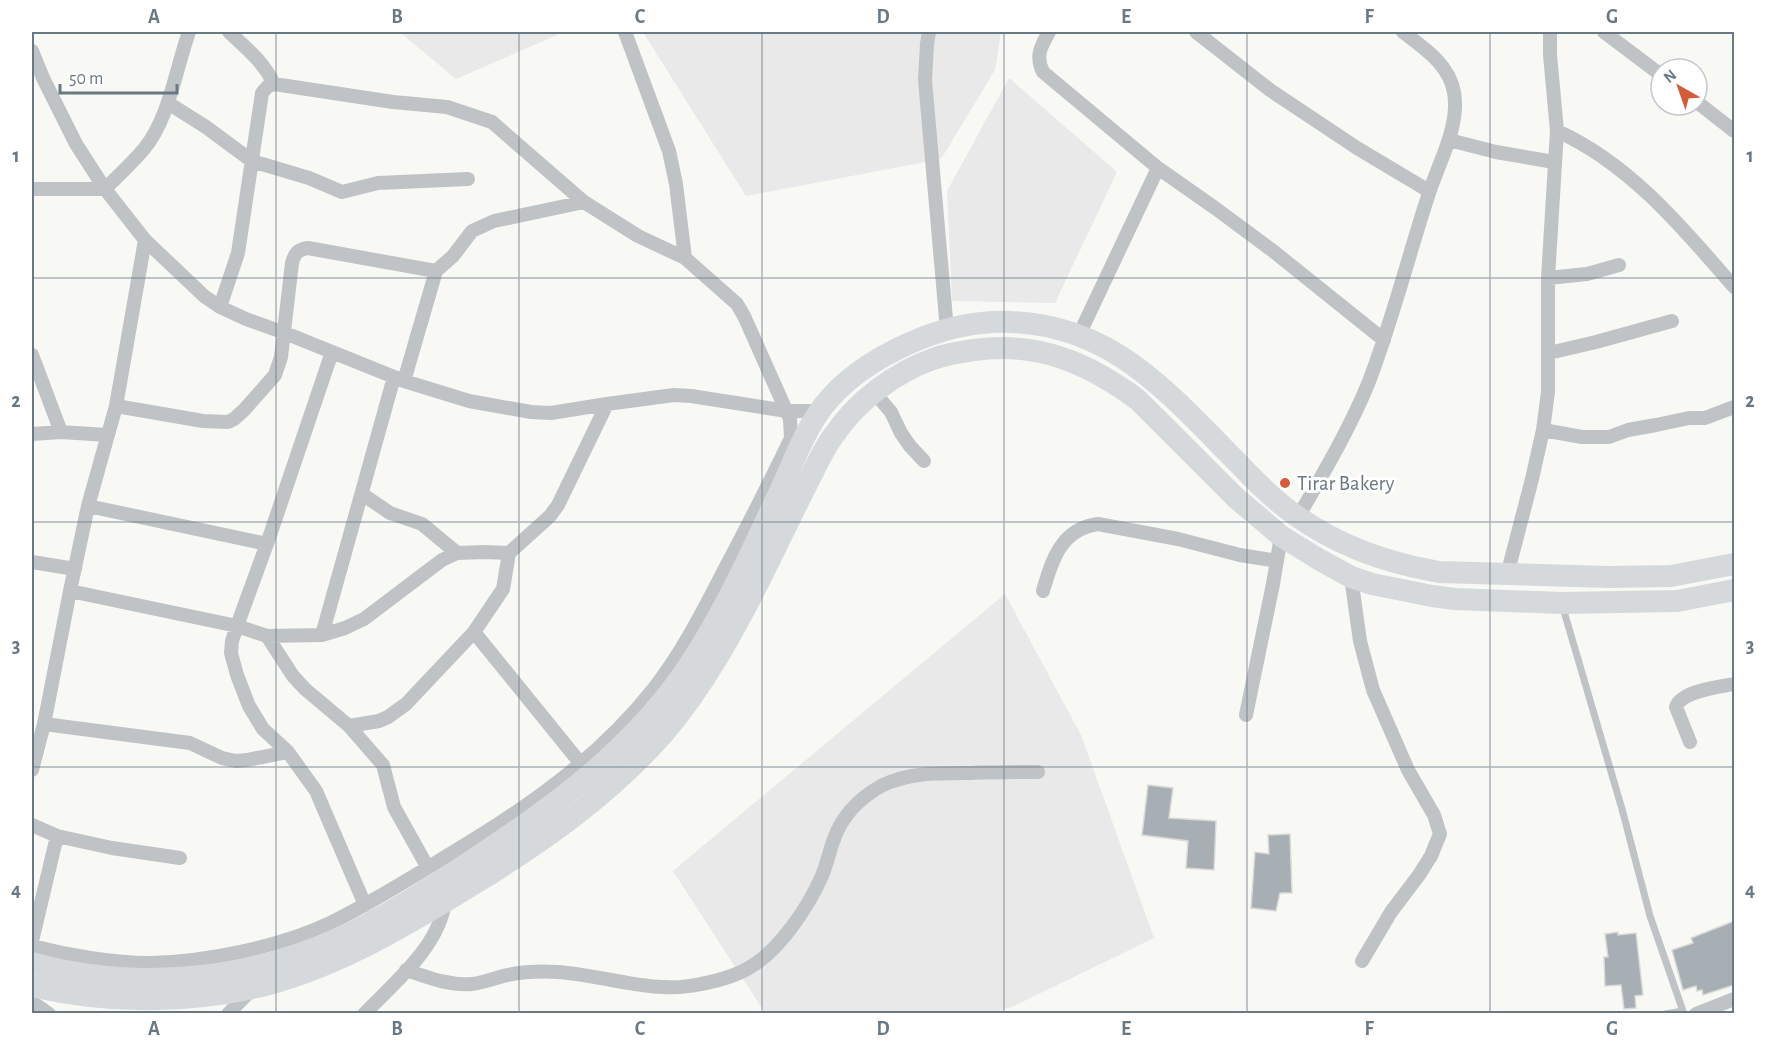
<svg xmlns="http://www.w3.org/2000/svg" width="1766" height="1045" font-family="'Alegreya Sans',sans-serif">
<rect width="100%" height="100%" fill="#f8f8f5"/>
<path fill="#e8e9e8" d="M400,32H564L456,79Z
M643,32H1001L995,70L941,159L746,196Z
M1009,78L1117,172L1055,303L952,301L947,191Z
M1005,594L1081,735L1154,938L1012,1007L994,1013H765L673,871Z"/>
<path fill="#a7aeb4" stroke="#d9d9d8" stroke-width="1.5" d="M1148,785L1173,788L1169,818L1216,821L1214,870L1186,868L1188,841L1142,835Z
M1290,834L1292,893H1280L1276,911L1251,908L1255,852L1269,854L1268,835Z
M1734,921V985L1703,995L1702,990L1697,991L1696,986L1683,990L1672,950L1693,943L1691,938Z
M1618,932V935L1636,933L1643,995L1635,996L1636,1008L1624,1009L1621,985L1605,986L1604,957H1608L1605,934Z"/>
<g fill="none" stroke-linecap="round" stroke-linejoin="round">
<path stroke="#bfc3c6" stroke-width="7" d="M1563,608L1622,809L1650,916L1684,1014
M1665,1014L1683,1011"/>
<path stroke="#bfc3c6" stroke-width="14" d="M229,32C247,49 263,61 274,84
M625,32L669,151L676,184L685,258
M929,32L927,44L925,80L947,330
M1049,32C1041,46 1035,56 1043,72L1158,168L1215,208L1273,251L1384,340
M1196,32L1270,90L1357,148L1429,191
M1604,32L1661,75
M32,51L43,78L76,144L105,189L145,240L204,296L220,307L246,319L285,333L404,381L469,401L531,412L551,413L607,404L674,395L691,396L787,411H819
M1697,102L1734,131
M168,103L206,127L252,161L309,178L342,192L378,183L468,179
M1557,131C1629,163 1683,228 1734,287
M1449,140L1496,152L1554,162
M32,189H105C118,176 132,163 144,149C169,119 176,68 189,32
M1548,278L1587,274L1619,265
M220,307L238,253L262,93L268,86L274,84L393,102L447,107L492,122L584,202
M1079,335L1158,168
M332,352L269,538L237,626L232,641L231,653L237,675L249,706L263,729L288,752L316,791L365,905
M1549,353L1596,342L1672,321
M32,355L61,432
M874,392L891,412L901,433L910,446L924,461
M116,406L203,421L228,422L234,419L244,410L275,375L281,357L292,263C295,253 297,250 308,248L436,271
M1543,430L1582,437H1609L1628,430L1656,425L1689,418H1705L1734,407
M32,434L61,432L107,435
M362,494L390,513L422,524L457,553
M88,506L267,544
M1298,517C1323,474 1349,430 1368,384C1392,322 1408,257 1429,193C1439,162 1460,126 1454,92C1449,64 1424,48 1403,32
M32,562L75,569
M1507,575L1532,479L1543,430L1548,392V278L1557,131L1550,55V32
M1351,577L1360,641L1373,690L1408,770L1434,815L1440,834L1431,856L1419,875L1391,912L1362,961
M70,591L237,626L267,636L322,635L345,628L364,619L442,560L457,553L484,552L509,553
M1043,591C1052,560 1061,529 1098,524L1178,539L1240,555L1277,561
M474,632L581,764
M322,635L394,377
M267,636L293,676L305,689L349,726L383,765L394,807L428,868
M1246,715L1273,584L1281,536
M44,724L190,743L222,758L236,761L247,760L288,752
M349,726L379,721L388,717L406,704L474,632L503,589L509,553L550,516L558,505L607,404
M1690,742L1676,707C1681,691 1719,687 1734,684
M32,770L44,724L70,591L88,506L116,406L145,240
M32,825L57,836L112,848L180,858
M32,941L57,836
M32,946C67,955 113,963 150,963C206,962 279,947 330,923C373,902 414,876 455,851C530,806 601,756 655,687C680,655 700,617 719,580C744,533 768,486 791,438L790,419L744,316L737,304L685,258L638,236L584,202L494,221L472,231L453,256L436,271L404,381
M406,970C427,977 449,986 472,984C482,983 493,979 503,976C520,972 539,971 557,972C605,975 653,995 701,984C717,981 738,975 752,966C780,949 808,907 821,878C827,865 829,852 834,839C842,816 860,798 881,786C909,772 940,773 970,773C993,772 1015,772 1038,772
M32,1002L49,1014
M228,1014L252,989
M364,1014C394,983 441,945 445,900
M1696,1014L1734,999"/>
<path stroke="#d5d9dc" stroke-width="22" d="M32,963C128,990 237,982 329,943C383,919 434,886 483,853C558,804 629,750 682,676C723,617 751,552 782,487C793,463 802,437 817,415C851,363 932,325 993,322C1108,318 1165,390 1239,464C1255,481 1272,498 1291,512C1335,545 1386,563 1439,572L1609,577L1671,576L1734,564
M32,986C109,1004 191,1004 269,984C343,964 412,922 477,882C545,840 610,794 663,734C704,686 735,629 763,573C779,541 794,509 810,478C817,464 824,448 834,435C857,401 894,373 933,359C946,354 960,352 974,350C1037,341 1089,363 1138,400L1236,498L1254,513L1281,536L1320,560L1351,577L1372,584L1432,596L1455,599L1562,603L1677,601L1734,590"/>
</g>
<path fill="none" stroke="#6a7883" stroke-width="1.5" stroke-opacity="0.55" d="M276,32V1014M519,32V1014M762,32V1014M1004,32V1014M1247,32V1014M1490,32V1014M32,278H1734M32,522H1734M32,767H1734"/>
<circle fill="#d35d3a" stroke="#fff" stroke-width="2" cx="1285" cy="483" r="6"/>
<g text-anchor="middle" stroke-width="6" stroke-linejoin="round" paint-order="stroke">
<g font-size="21" fill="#6a7883" stroke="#fff" text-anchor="start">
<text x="1297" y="490">Tirar Bakery</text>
</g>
</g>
<rect width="1766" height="1045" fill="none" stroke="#ffffff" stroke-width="66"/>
<g transform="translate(1679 87) rotate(320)"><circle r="28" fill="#ffffff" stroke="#c3c9cd" stroke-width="1.5"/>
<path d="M0-4.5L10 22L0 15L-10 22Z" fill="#d35d3a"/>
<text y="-9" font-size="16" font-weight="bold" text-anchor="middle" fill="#6a7883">N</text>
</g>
<path d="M60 84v9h117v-9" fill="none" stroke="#6a7883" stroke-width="3"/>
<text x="69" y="84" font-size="18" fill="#6a7883" stroke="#ffffff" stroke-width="4.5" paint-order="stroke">50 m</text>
<rect x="33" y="33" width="1700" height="979" fill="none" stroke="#6a7883" stroke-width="2"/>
<g font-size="20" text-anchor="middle" font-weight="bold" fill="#6a7883">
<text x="154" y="23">A</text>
<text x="397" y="23">B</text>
<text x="640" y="23">C</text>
<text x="883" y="23">D</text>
<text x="1126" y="23">E</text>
<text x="1369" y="23">F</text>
<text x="1612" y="23">G</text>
<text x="16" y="162">1</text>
<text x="1750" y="162">1</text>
<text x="16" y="407">2</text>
<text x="1750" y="407">2</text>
<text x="16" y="652">3</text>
<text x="1750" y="652">3</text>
<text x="16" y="896">4</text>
<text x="1750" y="896">4</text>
<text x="154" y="1035">A</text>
<text x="397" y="1035">B</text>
<text x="640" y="1035">C</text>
<text x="883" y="1035">D</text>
<text x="1126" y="1035">E</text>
<text x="1369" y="1035">F</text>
<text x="1612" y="1035">G</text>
</g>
</svg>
